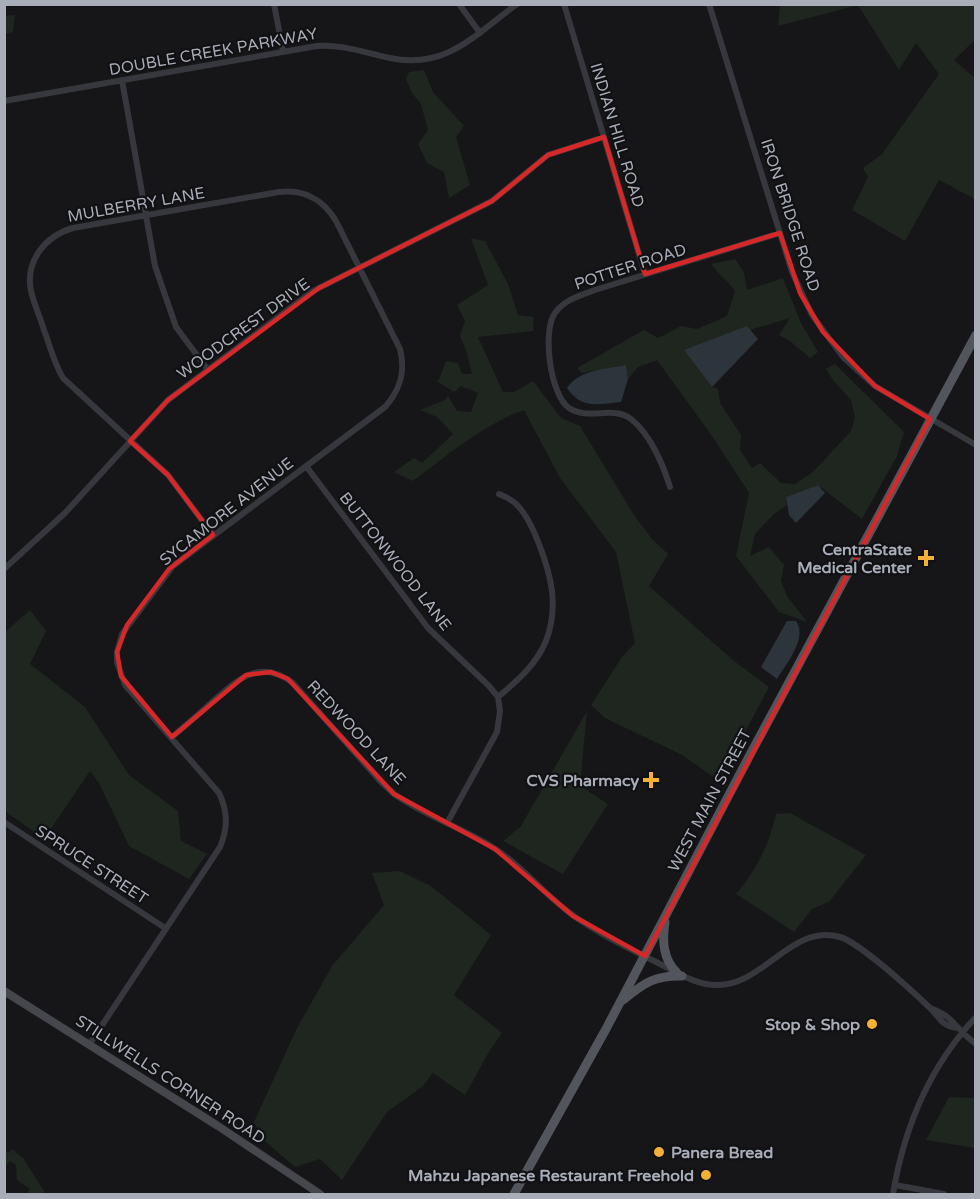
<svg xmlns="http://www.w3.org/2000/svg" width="980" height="1199" font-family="'Varela Round',sans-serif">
<rect width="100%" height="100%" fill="#161618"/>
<path fill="#1e261f" d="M780,5H975V40L954,60L975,78V199L939,180L905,241L852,210L868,177L863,168L882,154L939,74L916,43L899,70L858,5L778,26Z
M15,15L13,32L5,34V16Z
M424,70L433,92L464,126L456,137L470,185L449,198L444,172L427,163L418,144L428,130L421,104L412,93L406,79L409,72Z
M471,238L485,241L508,284L518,315L534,317L533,331L478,337L503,392H514L533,381L561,418L580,426L634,515L652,539L668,554L649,586L734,661L769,687L719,781L682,755L605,718L591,705L622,657L635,643L616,552L560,478L524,410C482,425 448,455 413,481L394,472L414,458L422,463L453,434L437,417L420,410L445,400L448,396L457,411L471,412L478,393L461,386L454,392L438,382L446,361L458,363L462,374H472L466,350L460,336L465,321L457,305L488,285Z
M735,259L744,272L747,290L783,278L801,323L818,352L810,358L790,341L779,335L790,318L684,350L712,387L718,389L720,403L741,435L740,450L752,468L760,463L781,483L795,484L814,471L851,431L855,418L851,400L833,380L826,369L835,364L904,432L897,456L862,519L818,485L786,497L787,505L773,515L755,534L750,556L769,547L784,565L781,581L787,596L807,622L779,612L736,556L749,493L712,436L657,360L638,367L628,379L626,365L582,373L577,368L644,330L658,338L681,326L697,329L727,316L735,291C727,280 718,274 711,264Z
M30,610L46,631L30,664L85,707L129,775L178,811L181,841L207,854L189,879L129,846L99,783L90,771L44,839L5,811V632Z
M587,711L580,786L608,804L563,874L503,841L521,826Z
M790,813L866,855L829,902L812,909L794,932L736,894C757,870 769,844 776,814Z
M400,871L431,886L491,935L454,995L502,1033L490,1050L465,1095L433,1073L422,1087L387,1112L342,1180L320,1159L295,1167L261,1138L254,1122L296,1030L332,966L384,905L372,873Z
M949,1097L975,1098V1148L926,1140Z
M12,1149L23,1158L46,1194H26L30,1189L17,1180L16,1165L10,1161L5,1166V1150L9,1153Z"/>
<path fill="#2c353c" d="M747,326L758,339L712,387L684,350Z
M626,365L628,379L621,402C598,404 582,410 567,388C579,370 605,369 626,365Z
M818,485L825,493L796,523L789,515L786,497Z
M787,621H796C808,638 786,664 777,679L761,667Z"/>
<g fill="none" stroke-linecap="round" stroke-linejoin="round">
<path stroke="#37383d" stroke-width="6" d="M274,4L283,51
M459,4L480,33
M564,4L645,274
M709,4L792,272L812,315L843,357L875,386L976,445
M122,80L155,266L176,327L208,370
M4,101L317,46C343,44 365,53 390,58C446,70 476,34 517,4
M306,466L428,628L489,686L498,697L500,711L497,732L447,823
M670,487C663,464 650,434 631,419C613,405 589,421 569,408C550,395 542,331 555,313C564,300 581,295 595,290L780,233
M4,569L65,513L168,400L313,291L492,201L548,155L604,137
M498,697C517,681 536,665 546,641C552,625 554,608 552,591C549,568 534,523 518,506C513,500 506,497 499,494
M172,737C185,726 198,715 211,703C236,681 259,657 293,683L381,782L394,794C425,816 463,828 494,848C524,867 545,896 574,916C601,935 632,950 662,965C679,974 697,985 717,985C763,986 792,923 840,937C860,943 912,991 929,1007C940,1017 941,1026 957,1028
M4,822L165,928
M930,1008C954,1016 956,1030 976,1044
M89,1045L220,847C228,828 228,812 219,793L125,685L117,662V652L122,634L173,566L385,407C400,390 406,372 400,349L336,221C323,199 303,189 279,192L73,228C45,236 25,261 31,291C34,304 40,317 44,330C50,346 54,363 63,378L168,475L213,535
M895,1185L944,1194
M893,1194C904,1128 929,1067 976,1017"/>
<path stroke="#45474d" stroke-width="8" d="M4,991L218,1126L320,1194"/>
<path stroke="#53555c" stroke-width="9" d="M665,922C662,941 663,959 677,973
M623,1000C644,983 655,975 682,976
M514,1194L606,1029L752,751L976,335"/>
</g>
<path fill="none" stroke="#d62828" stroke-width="4.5" stroke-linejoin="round" d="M604,137L645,274L780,233L800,293L823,332L875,386L930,419L645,956L573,916L495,849L394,794L288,679L271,672L246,675L172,737L121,676L117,652L127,625L169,569L213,535L168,475L130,441L168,400L319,288L492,201L548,155Z"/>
<g fill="#f2b134" stroke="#111113" stroke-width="2">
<path d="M923 549h6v6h6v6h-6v6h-6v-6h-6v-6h6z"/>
<path d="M648 771h6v6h6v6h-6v6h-6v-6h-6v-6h6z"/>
<circle cx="872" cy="1024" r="6"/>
<circle cx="659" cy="1152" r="6"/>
<circle cx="706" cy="1175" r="6"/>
</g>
<g text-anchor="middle" stroke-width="4.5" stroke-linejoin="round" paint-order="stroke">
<g font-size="16" fill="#a8adb8" stroke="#111113">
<text transform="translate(213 51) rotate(-10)" y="6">DOUBLE CREEK PARKWAY</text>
<text transform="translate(618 135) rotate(73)" y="6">INDIAN HILL ROAD</text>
<text transform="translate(136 204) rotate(-10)" y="6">MULBERRY LANE</text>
<text transform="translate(791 215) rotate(72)" y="6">IRON BRIDGE ROAD</text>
<text transform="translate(630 266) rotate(-18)" y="6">POTTER ROAD</text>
<text transform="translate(243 328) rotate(-36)" y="6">WOODCREST DRIVE</text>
<text transform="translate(226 511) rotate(-38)" y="6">SYCAMORE AVENUE</text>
<text transform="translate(396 561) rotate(52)" y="6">BUTTONWOOD LANE</text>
<text transform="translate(357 732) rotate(47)" y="6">REDWOOD LANE</text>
<text transform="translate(709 800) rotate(-62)" y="6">WEST MAIN STREET</text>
<text transform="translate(92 864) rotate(33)" y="6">SPRUCE STREET</text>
<text transform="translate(171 1079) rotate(33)" y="6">STILLWELLS CORNER ROAD</text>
</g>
<g font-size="16" font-weight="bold" fill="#a8adb8" stroke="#111113" text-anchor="end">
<text x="912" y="555">CentraState<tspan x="912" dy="18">Medical Center</tspan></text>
<text x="639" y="786">CVS Pharmacy</text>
<text x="860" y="1030">Stop &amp; Shop</text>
<text x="671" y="1158" text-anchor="start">Panera Bread</text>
<text x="694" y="1181">Mahzu Japanese Restaurant Freehold</text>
</g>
</g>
<rect width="980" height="1199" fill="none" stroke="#a8adb8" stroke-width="12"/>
</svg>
